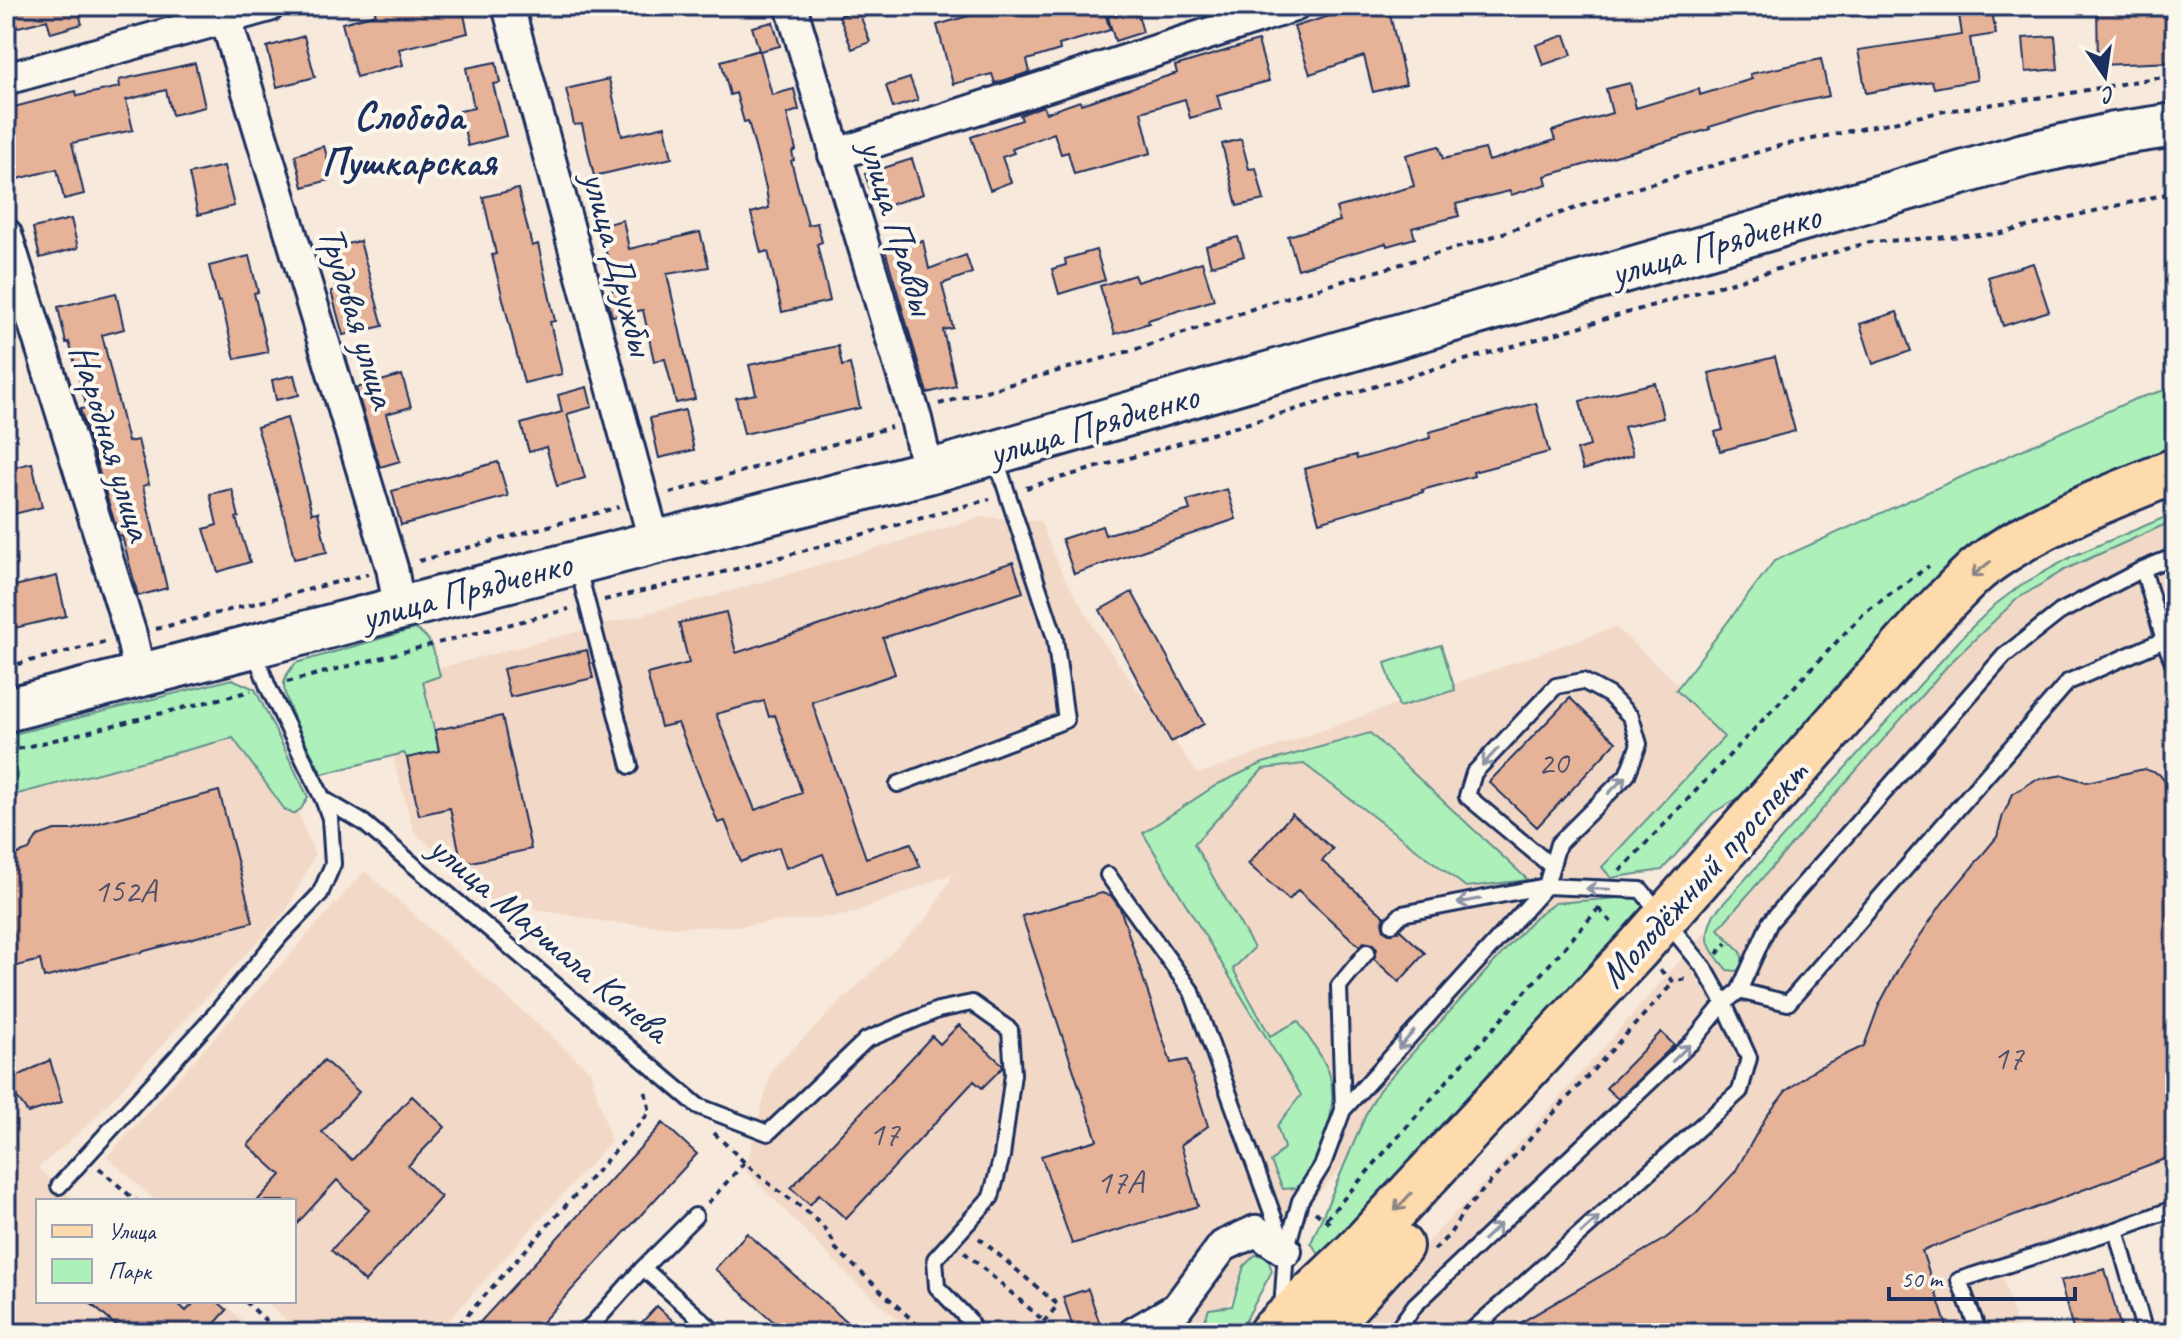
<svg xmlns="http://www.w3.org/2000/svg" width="2181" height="1339" font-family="Caveat,sans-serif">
<rect width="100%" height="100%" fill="#f7e9db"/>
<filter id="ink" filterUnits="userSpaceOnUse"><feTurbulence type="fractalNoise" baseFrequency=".0125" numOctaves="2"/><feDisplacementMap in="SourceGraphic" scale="16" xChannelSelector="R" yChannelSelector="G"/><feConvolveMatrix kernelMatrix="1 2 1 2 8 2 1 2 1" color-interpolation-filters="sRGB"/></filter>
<g filter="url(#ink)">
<path fill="#f2d9c7" d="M983,517L1040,521L1062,573L1099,636L1198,774L1615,627L1733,734L1718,784L1527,951L1249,1275L1207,1333H913L856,1283L745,1170L772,1069L928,917L954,873L847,915L738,926L680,927L611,923L481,899L457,872L414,831L394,762L401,678L717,595Z
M2175,517V1215L2003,1278L2019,1333H1341L1485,1182L1898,714L2021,591Z
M231,714L287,784L315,855L286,911L90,1123L38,1168L76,1201H38V1301H221L256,1333H6V767Z
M365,871L590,1071L611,1141L437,1333H300L265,1301H294V1201H156L107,1157Z"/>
<path fill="#adf0ba" stroke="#64908c" stroke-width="2" d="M2175,387V454L2073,494L1755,788L1713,813L1662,870L1611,878L1602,867L1724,737L1676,690L1774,561L2135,399Z
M2175,513V520L2066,569L2017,599L1949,664L1718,929L1741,952L1743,963L1737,971L1727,970C1710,949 1701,942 1714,914L1968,631L1996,604L2021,585L2073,556Z
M414,629C434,636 435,658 440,676L423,682L439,751L407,758L404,753L322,774C312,754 284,705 284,685C284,676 290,669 296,663Z
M1441,645L1455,690L1399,707L1385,663Z
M232,679L255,689L308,797L301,809L293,814L285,810L233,738L6,797V736Z
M1370,733L1528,880L1466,887L1304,764L1263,769L1194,844L1254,948L1233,969L1270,1036L1298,1021C1308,1038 1325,1058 1330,1076C1339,1115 1320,1157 1297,1188L1283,1189L1271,1162L1284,1148L1277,1126L1301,1095L1143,833L1218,784L1263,763Z
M1631,897L1644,900L1646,909L1639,920L1548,1012L1464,1112L1326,1256L1318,1253L1311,1243L1367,1112L1379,1090L1535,917L1555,903Z
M1255,1255L1267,1256L1272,1271L1239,1333H1200L1209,1309L1232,1306L1244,1266Z"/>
<path fill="#e6b398" stroke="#1b2f5e" stroke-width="2" fill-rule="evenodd" d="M6,6H77L82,24L51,33L47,20L6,30Z
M386,6H416L418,11L440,6H462L468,33L399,49L403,65L356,77L342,23L376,14L374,9Z
M1003,6H1012L1015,16L1047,6H1103L1110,30L1059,45L1060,50L1027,60L1030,72L995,83L992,74L953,84L937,25Z
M1361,6H1388L1406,84L1373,92L1364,56L1310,74L1294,27Z
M1971,6H1991L1996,34L1970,38L1977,80L1934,88L1932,81L1866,93L1858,50L1962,35L1958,8Z
M2097,6H2175V62L2098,65Z
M1136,8L1143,32L1115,41L1108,17Z
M858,9L870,42L852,49L839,16Z
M773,22L780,46L760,51L772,95L794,89L799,110L787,114L796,150L792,152L794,160L791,161L808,225L817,223L822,242L817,244L830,301L782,312L768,251L761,253L751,213L769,208L766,188L748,121L744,122L736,93L730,95L721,61L759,50L752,27Z
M1565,35L1572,55L1543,65L1536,45Z
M304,36L315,77L277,87L267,47Z
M2055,36L2058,69L2026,72L2023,38Z
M1258,41L1269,81L1217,95L1221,109L1190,118L1185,99L1141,112L1151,153L1074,174L1068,152L1061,154L1054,133L1012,149L1014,153L1002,157L1011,182L990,190L971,137L1022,120L1020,115L1043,106L1046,113L1080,101L1081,104L1177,73L1175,66Z
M1821,59L1829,96L1775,107L1709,127L1710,129L1545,176L1547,184L1511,195L1510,191L1456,204L1459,216L1412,228L1415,238L1387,246L1386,243L1298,269L1288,236L1340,221L1336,208L1414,186L1406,155L1439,146L1443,159L1485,149L1489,161L1555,140L1552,131L1612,113L1606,89L1630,83L1636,108L1699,89L1700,95L1752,79L1750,74Z
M496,62L500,83L493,84L506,136L468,146L460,111L474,108L466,68Z
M195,63L205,107L172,115L166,90L126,100L133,130L72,143L84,194L64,199L57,169L6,182V152L10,151L6,133V109L76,91L77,96L120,87L119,80Z
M910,78L918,100L893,108L886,86Z
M609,79L622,136L665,126L672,158L594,176L582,124L574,125L566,89Z
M1241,139L1249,169L1256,168L1264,200L1237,206L1222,144Z
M324,146L333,179L303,187L295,155Z
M912,159L923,194L877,209L865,174Z
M224,166L234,206L198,215L189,174Z
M518,189L532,246L538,244L555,321L550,322L562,374L524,383L492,255L496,254L483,197Z
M71,219L78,248L40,258L33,228Z
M623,220L629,249L700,232L709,267L667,274L695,399L676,403L665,359L654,361L643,310L612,316L605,293L615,290L600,226Z
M1238,237L1244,256L1211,266L1206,246Z
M360,241L383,326L343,335L331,291L336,290L326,249Z
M923,241L929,269L966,255L972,273L942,284L953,328L943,330L956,386L927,393L885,250Z
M1096,250L1105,280L1059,294L1052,269L1066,265L1065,259Z
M249,256L258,292L254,293L268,352L235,359L221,301L218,302L209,266Z
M1202,262L1214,300L1148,320L1149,323L1115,334L1100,286L1134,275L1137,282Z
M2033,263L2049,311L2003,326L1988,277Z
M116,293L124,329L102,335L128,442L138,440L149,484L143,486L167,588L138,596L122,536L119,537L80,409L87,408L69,342L66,343L58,307Z
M1897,312L1911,351L1873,364L1860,324Z
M838,346L842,366L850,364L860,408L744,434L736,398L756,394L749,365Z
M1775,357L1795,431L1720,451L1715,432L1723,430L1709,373Z
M294,375L299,395L276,400L272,380Z
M402,375L411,407L386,414L400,461L380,467L356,388Z
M1655,383L1663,418L1624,427L1633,455L1583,470L1577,450L1590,446L1580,401Z
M587,387L592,407L567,414L585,478L557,486L546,447L529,452L521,424L562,412L558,395Z
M1536,403L1549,452L1473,472L1474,476L1422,490L1423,492L1319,522L1304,469L1356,455L1357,459L1430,438L1429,432Z
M685,410L694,450L659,458L650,418Z
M287,418L312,513L318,512L327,552L294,559L282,507L257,427Z
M498,462L508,496L401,525L392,491Z
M32,463L42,507L6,516V469Z
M232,489L239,517L236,518L250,562L218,572L204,529L217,525L210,494Z
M1227,489L1236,519L1074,574L1062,539L1102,526L1105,535L1190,510L1187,501Z
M1013,562L1023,592L883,638L895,674L812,702L866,858L911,843L920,867L838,894L823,854L786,868L779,847L741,862L725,821L718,823L678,723L661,727L647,674L689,663L679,623L726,612L736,653ZM764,701L769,717L775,715L802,793L755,810L716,714Z
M57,576L66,616L6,630V588Z
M1132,592L1204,724L1171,742L1100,610Z
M587,650L593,678L510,697L503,669Z
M1570,698L1616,742L1537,827L1489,782Z
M502,716L531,849L462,864L450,808L419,815L407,758L439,751L435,730Z
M2144,769L2159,774L2175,793V1155L1922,1251L1949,1333H1503L1666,1238L1696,1214L1735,1172L1766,1117L1786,1091L1817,1068L1864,1046L1879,1005L1901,964L1943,902L1997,837L2003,815L2013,794L2035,780L2063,775L2087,782Z
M219,791L253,922L44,978L40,960L6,969V858L29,850L38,836L55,830H72Z
M1292,814L1333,849L1322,861L1385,917L1382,922L1384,930L1390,934L1400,930L1425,953L1399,982L1374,959L1377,949L1373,944L1364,942L1359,946L1298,890L1289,900L1248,864Z
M1102,893L1112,897L1120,908L1171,1063L1187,1060L1208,1126L1181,1145L1198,1206L1072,1244L1041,1156L1097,1140L1022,916Z
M959,1025L1002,1064L1003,1067L982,1088L974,1081L846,1219L819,1194L810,1205L791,1188L932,1036L940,1044Z
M1661,1032L1674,1045L1618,1099L1606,1088Z
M50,1060L62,1102L28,1113L6,1082Z
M324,1060L359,1092L322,1132L352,1160L412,1096L445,1127L408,1166L441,1197L365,1282L331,1250L369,1210L337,1180L294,1227V1201H257L281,1175L248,1145Z
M663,1123L697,1154L532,1333H470Z
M747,1233L859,1333H786L715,1269Z
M2105,1269L2122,1333H2074L2060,1281Z
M1088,1289L1103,1333H1075L1063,1297Z
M88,1301H175L186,1311L196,1301H217L227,1310L208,1331L211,1333H124Z
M657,1306L686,1333H632Z"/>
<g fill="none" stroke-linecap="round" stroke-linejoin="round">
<defs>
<path id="service" d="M577,565L630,766
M2175,635L2164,640L2175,667
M254,650L268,687L323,799L364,823L698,1106L768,1133L866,1040L938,1010L972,1003L1010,1030L1013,1074L1002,1156L991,1197L935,1259L937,1287L969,1320L974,1333
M898,784L1066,720L1055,638L995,456
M1108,875L1192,992L1283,1243
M1392,924L1402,914L1546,886L1558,844L1627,775L1639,744L1631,717L1609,695L1583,681L1556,686L1474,773L1467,796L1550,865
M1739,991L1788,1003L2068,682L2164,640L2143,569
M1343,1110L1339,986L1367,952
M59,1186L207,1024L280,936L320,894L333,864L330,818L323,799
M643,1268L695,1216
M1282,1309L1286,1251L1300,1201L1323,1164L1343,1110L1546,886L1641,890L1705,969L1724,1003L1749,1058L1740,1091L1469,1333
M585,1333L643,1268L716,1333
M1395,1333L1415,1305L1693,1041L1724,1003L1739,991L1770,922L2004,656L2060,612L2143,569L2175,556
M1979,1333L1959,1280L2116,1230
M2145,1333L2116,1230L2175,1208"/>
<path id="minor" d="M222,6L392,568L399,606
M508,6L654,540
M791,6L916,419L928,472
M6,79L269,6
M834,155L1294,6
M6,234L131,635L140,675
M1134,1333L1177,1308L1223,1246L1256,1231L1286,1251"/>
<path id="secondary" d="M6,710L928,472L2024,155L2115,134L2175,125"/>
<path id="primary" d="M1271,1333L1357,1251L1638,948L1930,617C1946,601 1961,584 1978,569C2030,527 2113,496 2175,471
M1321,1333L1400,1246"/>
</defs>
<use href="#service" stroke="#1b2f5e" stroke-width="20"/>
<use href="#minor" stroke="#1b2f5e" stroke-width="36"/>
<use href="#secondary" stroke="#1b2f5e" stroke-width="48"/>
<use href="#primary" stroke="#1b2f5e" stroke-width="50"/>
<path stroke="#1b2f5e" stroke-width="4" stroke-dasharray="6 6" stroke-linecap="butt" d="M939,404L1144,347L1275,301L1480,241L1613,195L1779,146L1945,111L2065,94L2154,78H2175
M1026,488L1870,242L1997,234L2175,192
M670,493L891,427
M419,561L619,507
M604,600L745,567L990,499
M156,629L368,574
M6,667L105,642
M287,682L569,609
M6,752L251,691
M1620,871L1864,613L1929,566
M1599,909L1614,925
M1717,954L1727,943
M1660,970L1674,982L1690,978
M714,1133C731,1149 747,1166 765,1180C789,1201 825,1217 836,1249L926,1333
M99,1168L136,1201
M708,1203L745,1162
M1315,1212L1333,1226
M1326,1219L1599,908
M979,1238L1058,1305L1034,1333
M1434,1250L1450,1234L1463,1212L1674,982
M964,1252L1044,1321
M245,1301L279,1333
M451,1333L650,1112L644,1086"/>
<use href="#service" stroke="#fbf7ec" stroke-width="14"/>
<use href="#minor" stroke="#fbf7ec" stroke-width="30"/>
<use href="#secondary" stroke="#fbf7ec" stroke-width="42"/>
<use href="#primary" stroke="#fedbac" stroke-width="44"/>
</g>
<defs><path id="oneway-shaft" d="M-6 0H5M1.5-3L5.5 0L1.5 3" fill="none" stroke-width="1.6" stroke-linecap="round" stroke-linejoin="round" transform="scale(2)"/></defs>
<g stroke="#8c8585">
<use href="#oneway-shaft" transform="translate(1981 569) rotate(142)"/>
<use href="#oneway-shaft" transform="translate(1403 1202) rotate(133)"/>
</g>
<g stroke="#8b93a5">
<use href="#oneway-shaft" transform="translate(1490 757) rotate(133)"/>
<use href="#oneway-shaft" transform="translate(1617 785) rotate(-45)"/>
<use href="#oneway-shaft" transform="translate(1598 889) rotate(-178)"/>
<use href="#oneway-shaft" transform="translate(1469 901) rotate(169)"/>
<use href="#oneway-shaft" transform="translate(1406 1040) rotate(132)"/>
<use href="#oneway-shaft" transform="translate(1681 1053) rotate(-44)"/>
<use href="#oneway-shaft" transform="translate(1590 1225) rotate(-42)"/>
<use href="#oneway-shaft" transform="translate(1492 1232) rotate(-44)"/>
</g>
</g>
<g text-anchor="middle" stroke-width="8" stroke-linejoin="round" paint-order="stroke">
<g font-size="34" fill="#4e506c">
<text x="1553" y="774">20</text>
<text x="125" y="902">152А</text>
<text x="2008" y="1069">17</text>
<text x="884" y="1145">17</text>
<text x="1120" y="1193">17А</text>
</g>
<g font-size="38" fill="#1b2f5e" stroke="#fbf7ec">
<text transform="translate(898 227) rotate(73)" y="13">улица Правды</text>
<text transform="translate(1715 244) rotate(-16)" y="13">улица Прядченко</text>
<text transform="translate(619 263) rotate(75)" y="13">улица Дружбы</text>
<text transform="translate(358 317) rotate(73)" y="13">Трудовая улица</text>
<text transform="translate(1093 424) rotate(-16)" y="13">улица Прядченко</text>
<text transform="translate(112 442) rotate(73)" y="13">Народная улица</text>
<text transform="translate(466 590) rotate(-15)" y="13">улица Прядченко</text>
<text transform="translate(1703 873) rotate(-48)" y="13">Молодёжный проспект</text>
<text transform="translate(550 938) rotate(40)" y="13">улица Маршала Конева</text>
</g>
<g font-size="40" font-weight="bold" fill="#1b2f5e" stroke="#fbf7ec">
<text x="409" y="129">Слобода<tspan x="409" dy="46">Пушкарская</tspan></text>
</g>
</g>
<rect width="2181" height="1339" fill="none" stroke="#fbf7ec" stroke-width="32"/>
<rect x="16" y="16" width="2149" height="1307" fill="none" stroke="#1b2f5e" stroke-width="3" filter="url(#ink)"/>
<rect x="36" y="1199" width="260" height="104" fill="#fbf7ec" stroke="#a1a7b3" stroke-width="2"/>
<rect x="52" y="1225" width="40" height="12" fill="#fedbac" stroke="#a1a7b3" stroke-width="2"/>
<text x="108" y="1239" font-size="24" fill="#1b2f5e">Улица</text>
<rect x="52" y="1259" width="40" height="24" fill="#adf0ba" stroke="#a1a7b3" stroke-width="2"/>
<text x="108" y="1279" font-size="24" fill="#1b2f5e">Парк</text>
<g transform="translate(2105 76) rotate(167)" stroke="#fbf7ec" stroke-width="6" paint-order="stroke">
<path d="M0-6L14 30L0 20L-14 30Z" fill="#1b2f5e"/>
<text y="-12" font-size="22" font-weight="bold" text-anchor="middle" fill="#1b2f5e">С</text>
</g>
<path d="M1889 1287v12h186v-12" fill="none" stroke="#1b2f5e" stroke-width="4"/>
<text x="1901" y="1287" font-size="24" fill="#1b2f5e" stroke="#fbf7ec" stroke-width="6" paint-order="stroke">50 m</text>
</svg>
